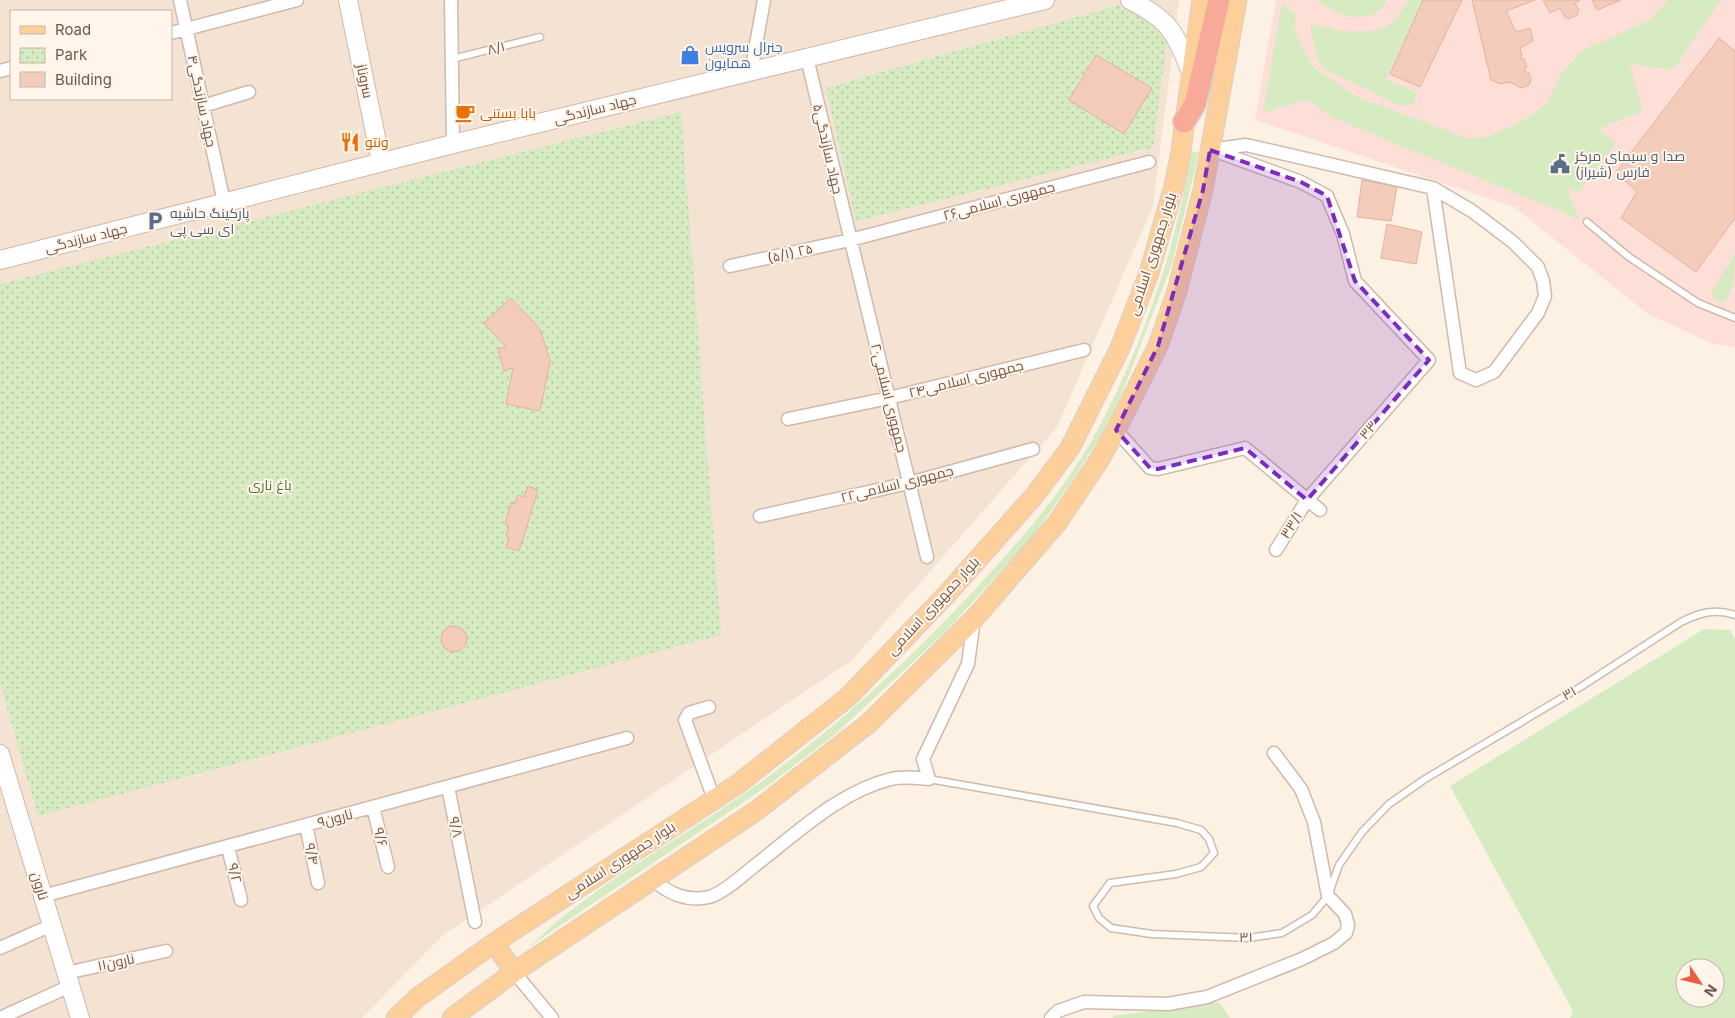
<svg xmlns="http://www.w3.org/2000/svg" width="1735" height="1018" font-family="Inter,Cairo,sans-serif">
<defs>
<pattern id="park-dots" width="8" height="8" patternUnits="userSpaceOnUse" patternTransform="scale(1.25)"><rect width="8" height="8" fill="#d6ebc2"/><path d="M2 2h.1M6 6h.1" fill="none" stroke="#b2c1a0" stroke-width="1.8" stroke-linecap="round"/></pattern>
</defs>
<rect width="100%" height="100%" fill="#fdf1e4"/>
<path fill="#f4e2d2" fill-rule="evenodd" d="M0,0H1179L1153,206L1057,427L852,660L443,935L362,1018H0ZM11,11H171V99H11Z"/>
<path fill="#fddfd7" d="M1276,0H1735V347L1711,343L1648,314L1514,207L1255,120Z"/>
<path fill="#d6ebc2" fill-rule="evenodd" d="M1317,0H1387C1374,29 1336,16 1317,0Z
M1408,0H1423L1386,79L1417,93L1413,104L1401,106L1326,70L1318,61L1310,24C1332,29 1374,39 1393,22C1399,17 1404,7 1408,0Z
M1668,0H1721L1673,70L1630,64L1643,111L1598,129L1616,143L1579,192L1566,187L1579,219L1331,117L1307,99L1263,113L1282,3L1296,14L1295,33L1313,67L1358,97L1469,139L1488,137L1524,120L1546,104L1562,72L1582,51L1650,20Z
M1191,151L1199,153L1172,264L1122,393L1103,433L1070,484L1033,536L947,630L838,732L766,787L527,948C544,934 559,918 577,906C637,860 704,824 765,779C847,719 922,648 991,572C1030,529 1069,483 1097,431C1143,345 1177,246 1191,151Z
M1735,253C1735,272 1735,290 1724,303L1713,299L1712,292Z
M1704,629L1730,630L1735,639V1018H1570L1573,1011L1450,786ZM1685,968H1715V998H1685Z
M1219,1002L1230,1018H1113L1112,1016Z"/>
<path fill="url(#park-dots)" d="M1119,5L1168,33L1153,147L856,221L826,88Z
M681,112L721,635L38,816L0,682V284Z"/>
<path fill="#f3ccbb" stroke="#e6b19b" d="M1423,0H1462L1420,87L1390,74Z
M1472,0H1535L1506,11L1516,32L1530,28L1533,41L1520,48L1522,55L1520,58L1524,59L1527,66L1524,71L1529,73L1531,79L1529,85L1521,88L1510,82L1500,84L1491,80Z
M1543,0H1580L1575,3L1579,10L1577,15L1569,19L1565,17L1560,8L1550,13Z
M1592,0H1621L1597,10Z
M1719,38L1735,51V218L1696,272L1621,218L1637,192L1616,172Z
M1096,55L1152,88L1124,134L1069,100Z
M1362,180L1397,187L1391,221L1357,217Z
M1387,224L1422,232L1416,264L1381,258Z
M511,298L540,329L550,361L540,411L506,404L513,368L504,371L498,349L506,347L484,323Z
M528,486L538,490L519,551L506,547L509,538L506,535L509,526L505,524L511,503L515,504L518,495L524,497Z
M441 639a13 13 0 1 1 26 0a13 13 0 1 1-26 0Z"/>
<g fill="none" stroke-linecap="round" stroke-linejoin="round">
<defs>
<path id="lane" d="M452,59L540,37
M1587,222L1629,257L1698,303L1735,318
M929,779L1177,823L1201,830L1209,839L1214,853L1201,867L1176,874L1110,883L1093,906L1099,918L1111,928L1152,934L1249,938L1282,933L1312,915L1328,896L1339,865L1362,832L1389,804L1425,779L1582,686L1681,622C1699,613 1715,608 1735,615"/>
<path id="street" d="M180,0L224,202
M451,0L453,144
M171,33L297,0
M807,58L927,557
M0,71L11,68
M751,72L764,0
M203,106L249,92
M1210,150L1246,145L1433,188L1472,211L1513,242L1538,267L1543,281L1545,296L1538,313L1494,372L1476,380L1460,373L1433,188
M1213,150L1301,182L1327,196L1343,234L1355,281L1429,360L1307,500L1276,550
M730,266L850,240L1149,162
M788,419L889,398L1084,350
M1116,430L1150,468L1158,469L1245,448L1320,510
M760,516L909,483L1033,449
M709,707L689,713L685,720L714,799
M448,787L475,922
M373,807L388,867
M306,825L318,883
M228,847L241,900
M653,880C670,894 687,902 709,897C722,894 742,876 753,867C795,835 838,792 891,779C903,776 917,778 929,779L923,759L968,664L974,619
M43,896L627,738
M0,948L52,925
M514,972L552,1018
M66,973L166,951
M0,1018L70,986
M1051,1018L1058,1011L1084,1002L1168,1004L1207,997L1302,959L1334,943L1346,933L1348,925L1345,914L1328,896L1314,822L1301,789L1274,753"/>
<path id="secondary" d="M348,0L381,162
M1130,0C1169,20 1174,30 1190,70
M0,260L453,144L1045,0
M0,754L80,1018"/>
<path id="primary" d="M494,943L514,972
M396,1018L417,998L494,943L738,784L848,697L947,594L1034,496L1070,448L1120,348L1149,273L1174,186L1180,157L1202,0
M452,1018L514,972L756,811L869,723L974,619L1057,523L1100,459L1116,430L1158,346L1177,291L1203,190L1237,0"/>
<path id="highway" d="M1184,122L1195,104L1219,0"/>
</defs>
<use href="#lane" stroke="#d0b9ad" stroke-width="9"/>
<use href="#street" stroke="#d0b9ad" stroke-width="15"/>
<use href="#secondary" stroke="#d3b9aa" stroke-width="20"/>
<use href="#primary" stroke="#d9cfcc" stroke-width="21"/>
<use href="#highway" stroke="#d9cfcc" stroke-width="24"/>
<use href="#lane" stroke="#fff" stroke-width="6"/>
<use href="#street" stroke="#fff" stroke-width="12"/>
<use href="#secondary" stroke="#fff" stroke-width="18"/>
<use href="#primary" stroke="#fdcf9b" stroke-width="19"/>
<use href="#highway" stroke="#f8aa99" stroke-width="21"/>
</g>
<path fill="#7b2cbf" fill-opacity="0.2" stroke="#7b2cbf" stroke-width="4" stroke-dasharray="10 6" stroke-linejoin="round" d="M1210,150L1301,182L1327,196L1355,281L1429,360L1307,500L1245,448L1158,469L1150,468L1116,430L1158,346L1203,190Z"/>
<defs>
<symbol id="shop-bare" viewBox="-9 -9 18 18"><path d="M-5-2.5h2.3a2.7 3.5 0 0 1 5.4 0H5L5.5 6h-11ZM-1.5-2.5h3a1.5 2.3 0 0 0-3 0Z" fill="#3f7fe0" stroke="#fff5ea" stroke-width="2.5" paint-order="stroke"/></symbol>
<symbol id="cafe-bare" viewBox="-9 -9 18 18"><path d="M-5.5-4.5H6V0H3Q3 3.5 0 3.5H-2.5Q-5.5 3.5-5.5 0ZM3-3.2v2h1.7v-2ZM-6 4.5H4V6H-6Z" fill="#e8710a" stroke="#fff5ea" stroke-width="2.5" paint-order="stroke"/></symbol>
<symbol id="restaurant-bare" viewBox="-9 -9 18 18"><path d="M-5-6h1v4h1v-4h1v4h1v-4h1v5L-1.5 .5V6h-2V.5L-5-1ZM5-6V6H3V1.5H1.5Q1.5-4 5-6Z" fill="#e8710a" stroke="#fff5ea" stroke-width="2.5" paint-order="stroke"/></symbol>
<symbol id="civic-bare" viewBox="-9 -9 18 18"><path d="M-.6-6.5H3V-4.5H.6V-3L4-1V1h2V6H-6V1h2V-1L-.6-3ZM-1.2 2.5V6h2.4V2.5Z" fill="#5c6f8a" stroke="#fff5ea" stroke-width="2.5" paint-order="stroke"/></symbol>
<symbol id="parking-bare" viewBox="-9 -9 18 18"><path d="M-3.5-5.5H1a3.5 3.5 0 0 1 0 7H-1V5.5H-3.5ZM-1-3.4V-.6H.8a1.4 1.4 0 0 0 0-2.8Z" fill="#5c6f8a" stroke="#fff5ea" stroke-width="2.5" paint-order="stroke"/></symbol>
</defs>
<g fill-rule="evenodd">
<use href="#shop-bare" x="676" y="41" width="28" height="28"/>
<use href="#cafe-bare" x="451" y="99" width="28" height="28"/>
<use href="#restaurant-bare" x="336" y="128" width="28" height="28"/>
<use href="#civic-bare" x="1546" y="150" width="28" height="28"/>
<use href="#parking-bare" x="141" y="207" width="28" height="28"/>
</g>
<g text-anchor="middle" stroke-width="4" stroke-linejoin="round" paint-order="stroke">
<g font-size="14" fill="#366cbe" stroke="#fff5ea" text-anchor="start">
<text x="705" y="52">جنرال سرویس<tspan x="705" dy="16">همایون</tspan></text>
</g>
<g font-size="14" fill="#765549" stroke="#fff5ea">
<text transform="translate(496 48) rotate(-14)" y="5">۸/۱</text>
<text transform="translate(365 81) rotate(78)" y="5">سروناز</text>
<text transform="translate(202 101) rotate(78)" y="5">جهاد سازندگی۴</text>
<text transform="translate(595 109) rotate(-14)" y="5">جهاد سازندگی</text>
<text transform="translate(828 149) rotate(77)" y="5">جهاد سازندگی۵</text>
<text transform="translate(999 201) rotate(-15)" y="5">جمهوری اسلامی۲۶</text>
<text transform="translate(86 238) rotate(-14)" y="5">جهاد سازندگی</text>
<text transform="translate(790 253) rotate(-13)" y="5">(۵/۱) ۲۵</text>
<text transform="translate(1152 254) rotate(-72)" y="5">بلوار جمهوری اسلامی</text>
<text transform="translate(966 379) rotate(-14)" y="5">جمهوری اسلامی۲۴</text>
<text transform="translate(889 398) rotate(76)" y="5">جمهوری اسلامی۲۰</text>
<text transform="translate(1368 430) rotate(-49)" y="5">۳۳</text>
<text transform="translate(897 484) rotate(-14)" y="5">جمهوری اسلامی۲۲</text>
<text transform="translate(1291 525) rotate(-58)" y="5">۳۳/۱</text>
<text transform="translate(933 606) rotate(-47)" y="5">بلوار جمهوری اسلامی</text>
<text transform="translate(1569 693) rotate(-31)" y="5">۳۱</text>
<text transform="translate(335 818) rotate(-15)" y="5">نارون۹</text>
<text transform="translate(456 827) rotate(79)" y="5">۹/۸</text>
<text transform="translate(381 837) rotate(76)" y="5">۹/۶</text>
<text transform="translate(312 854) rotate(79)" y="5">۹/۴</text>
<text transform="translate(620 860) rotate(-33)" y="5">بلوار جمهوری اسلامی</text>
<text transform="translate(235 873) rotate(77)" y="5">۹/۲</text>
<text transform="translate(40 886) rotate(73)" y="5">نارون</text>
<text transform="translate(1246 937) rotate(-2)" y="5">۳۱</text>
<text transform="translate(116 962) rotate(-12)" y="5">نارون۱۱</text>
</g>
<g font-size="14" fill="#c56008" stroke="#fff5ea" text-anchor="start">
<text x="480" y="118">بابا بستنی</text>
<text x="365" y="147">ونتو</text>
</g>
<g font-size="14" fill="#4e5e75" stroke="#fff5ea" text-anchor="start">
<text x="1575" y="161">صدا و سیمای مرکز<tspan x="1575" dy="16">فارس (شیراز)</tspan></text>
<text x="170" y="218">پارکینگ حاشیه<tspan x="170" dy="16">ای سی پی</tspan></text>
</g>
<g font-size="14" fill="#53763e" stroke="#fff5ea">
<text x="270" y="490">باغ ناری</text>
</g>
</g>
<rect x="10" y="10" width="162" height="90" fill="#fff5ea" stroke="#c8b5aa"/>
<rect x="20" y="26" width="25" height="8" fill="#fdcf9b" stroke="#c8b5aa"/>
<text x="55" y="35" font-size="15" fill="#765549">Road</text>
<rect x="20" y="48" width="25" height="15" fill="url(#park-dots)" stroke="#c8b5aa"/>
<text x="55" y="60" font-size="15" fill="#765549">Park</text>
<rect x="20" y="72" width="25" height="15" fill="#f3ccbb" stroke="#c8b5aa"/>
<text x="55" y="85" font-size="15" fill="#765549">Building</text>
<g transform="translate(1700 983) rotate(125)"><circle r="24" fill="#fff5ea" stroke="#c8b5aa"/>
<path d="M0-4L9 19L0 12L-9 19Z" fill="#e95c46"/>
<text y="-8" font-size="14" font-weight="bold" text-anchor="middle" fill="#765549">N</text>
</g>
</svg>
